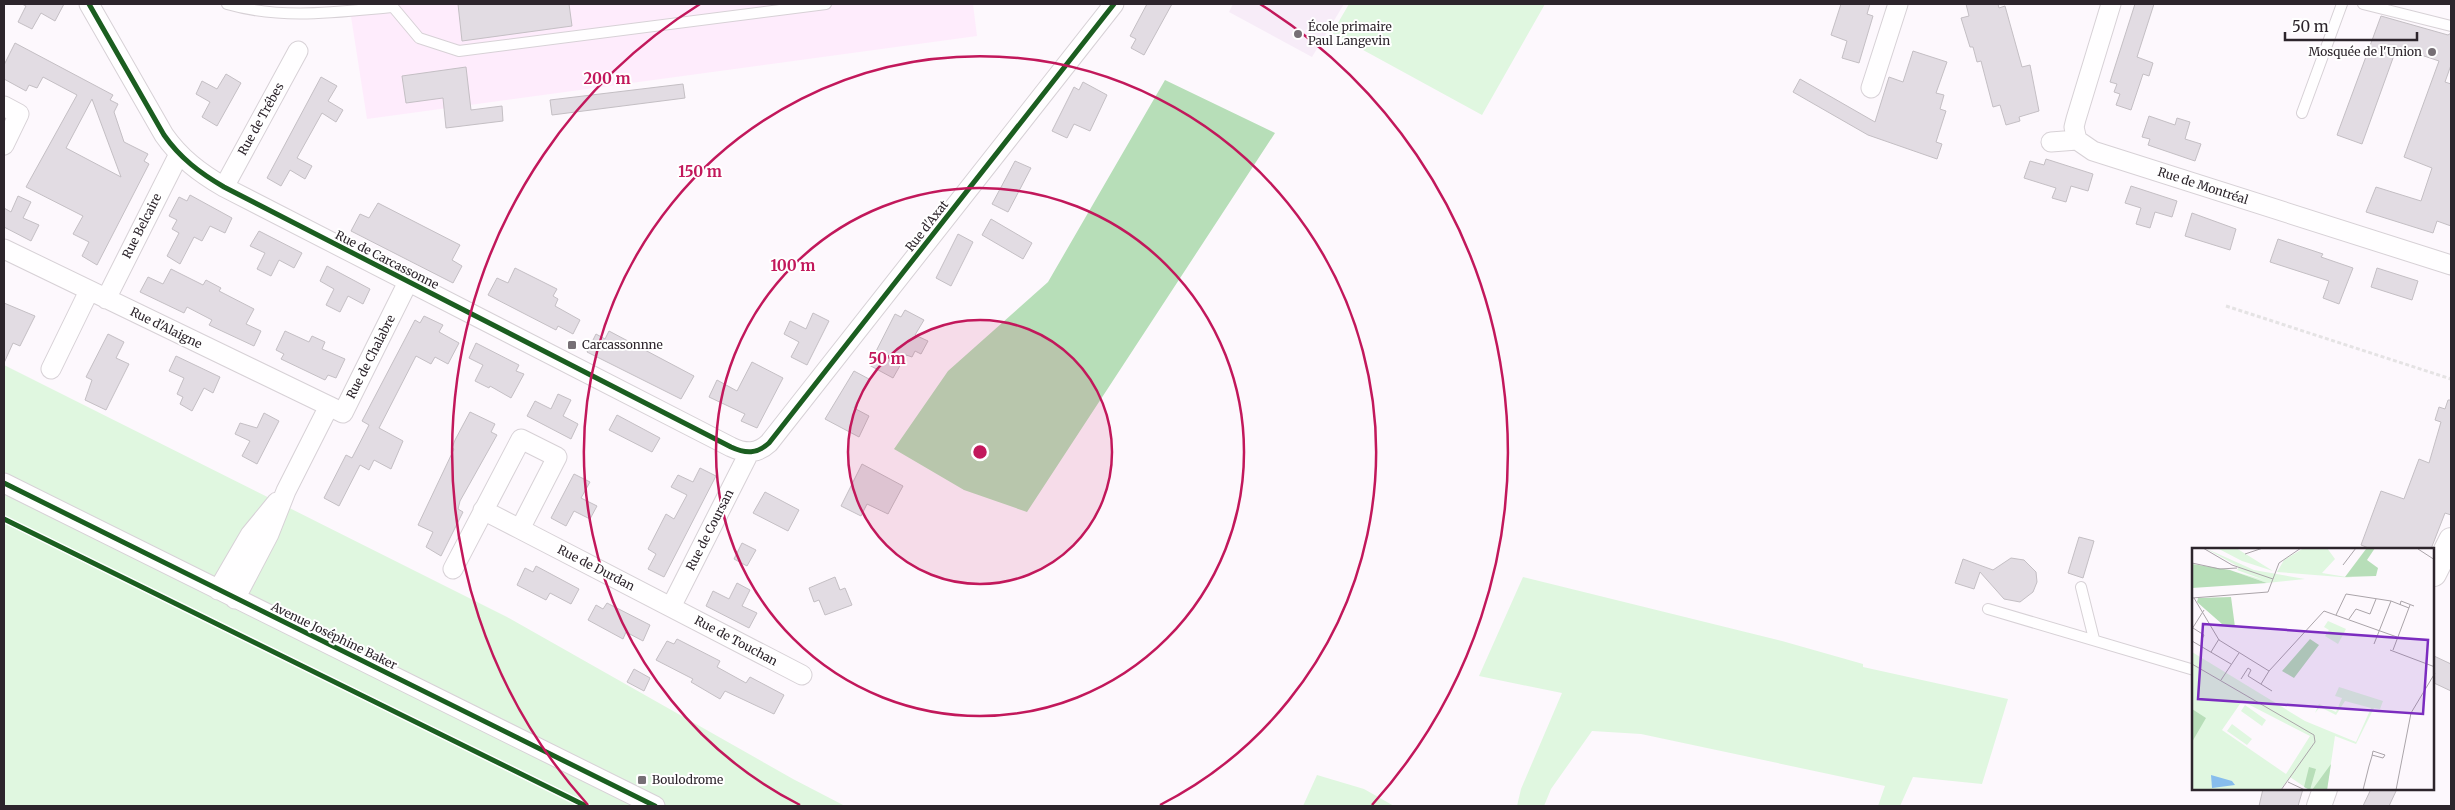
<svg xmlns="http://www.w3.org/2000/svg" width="2455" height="810" font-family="Merriweather,serif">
<rect width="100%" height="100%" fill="#fdf8fd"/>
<path fill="#feecfc" d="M349,4H973L977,36L367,119Z"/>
<path fill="#f7ecf8" d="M1233,4H1344L1312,57L1229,12Z"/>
<path fill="#e0f7e0" d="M1349,4H1545L1482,115L1332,33Z
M4,365L507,617L793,779L845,806H4Z
M1523,577L1782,641L1863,664V667L2008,699L1982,784L1913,777L1900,806H1878L1885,786L1641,734L1592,731L1551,789L1544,806H1517L1521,789L1562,693L1479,676Z
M1317,775L1364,789L1394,806H1303Z"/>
<path fill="#b7deb8" d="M1165,80L1275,133L1027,512L964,490L894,449L948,371L1048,282Z"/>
<path fill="#e2dce3" stroke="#c4bfc4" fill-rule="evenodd" d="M22,4H64L55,21L41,13L32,29L18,22L26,6Z
M458,4H569L572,26L462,41Z
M1147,4H1172L1144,55L1131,48L1136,39L1130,36Z
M1841,4H1870L1867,14L1873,16L1859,63L1842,58L1847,41L1831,35Z
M1966,4H1998L1999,8L2005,6L2022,67L2030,65L2039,111L2019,117L2020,121L2006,125L2000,105L1993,107L1981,61L1977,62L1973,47H1970L1961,18L1969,16Z
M2135,4H2154L2137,57L2153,63L2149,76L2143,74L2131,110L2116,105L2120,94L2114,92L2117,84L2110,82Z
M2381,16L2448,35L2451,33V65L2445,82L2451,84V226L2437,221L2433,233L2366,212L2376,187L2421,201L2432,168L2404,157L2439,61L2397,47L2362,144L2337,135Z
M15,43L113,95L110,100L118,104L114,112L124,142L148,154L144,161L149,164L97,265L82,256L89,242L73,234L83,216L26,187L77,95L43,77L37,88L29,85L26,91L4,79V65ZM92,99L121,177L66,148Z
M1913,51L1947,62L1936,93L1944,95L1940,109L1946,111L1936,142L1942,144L1937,159L1868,135L1793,92L1800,79L1875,122L1889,77L1903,82Z
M466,67L471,110L502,106L503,121L446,128L443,98L406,103L402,76Z
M226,74L241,83L217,126L202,117L210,102L196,94L202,81L217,89Z
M321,77L337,86L328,101L343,110L336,122L322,113L297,158L312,166L305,179L290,170L281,186L267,178Z
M1083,82L1107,95L1090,131L1074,124L1067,138L1052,131L1074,87L1079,90Z
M683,84L685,98L552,115L550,100Z
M2149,116L2175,125L2177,118L2190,122L2185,139L2201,144L2195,161L2148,145L2150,139L2142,137Z
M2046,159L2093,174L2088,191L2071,186L2066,202L2052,198L2056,188L2024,178L2030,161L2044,165Z
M1015,161L1031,168L1008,212L992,204Z
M2131,186L2177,201L2172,217L2155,212L2150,228L2136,224L2141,208L2125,203Z
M190,195L232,218L225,233L210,226L202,241L194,237L180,264L167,256L179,233L172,229L177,220L169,216L179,197L187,201Z
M18,196L31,202L23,218L39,225L31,241L4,227V208L11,212Z
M378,203L460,245L452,260L462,266L453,283L351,231L360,214L369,218Z
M2192,213L2236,229L2230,250L2185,236Z
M991,219L1032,243L1023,259L982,235Z
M259,231L302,253L294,268L279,260L271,276L257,269L265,253L250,246Z
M958,234L973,242L951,286L936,278Z
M2278,239L2323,254L2321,257L2353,268L2339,304L2323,298L2329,281L2270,262Z
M327,266L370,289L363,304L348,296L340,312L326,305L334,289L320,281Z
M515,268L557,289L553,296L558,299L555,306L580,320L573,334L558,326L556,330L488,295L497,278L508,283Z
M2377,268L2418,281L2412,300L2371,287Z
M171,269L203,285L206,280L221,288L219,291L254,309L246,324L261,331L254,346L209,325L212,320L187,307L184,313L140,292L148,277L163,284Z
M4,303L35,316L20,346L13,343L4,363Z
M905,310L924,320L915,335L928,341L921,354L915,351L912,357L906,355L893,378L869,365L895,314L901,317Z
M813,313L829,321L807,365L791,357L799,342L784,334L790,321L806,329Z
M424,316L443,325L439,332L459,343L448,364L435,357L431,364L416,356L379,428L403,441L391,469L374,460L369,470L360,465L339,506L324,498L346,455L352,458L369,425L362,421L415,320L420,323Z
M285,331L309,342L312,336L325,342L322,349L345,359L336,378L328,375L325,380L281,359L284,354L276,350Z
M609,331L694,376L681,399L587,352L596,334L605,339Z
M108,334L124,342L116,358L129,364L106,410L85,400L92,380L86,377Z
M476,343L519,365L516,371L524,374L511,398L490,386L489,388L475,381L483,365L469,358Z
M176,356L220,377L213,393L204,388L192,411L180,404L183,397L177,394L184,378L169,371Z
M752,362L783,378L757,428L741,421L745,414L709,397L717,380L737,391Z
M854,371L869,379L854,408L869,416L859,437L825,419Z
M558,394L571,400L563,416L578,424L571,439L527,416L535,401L551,409Z
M2448,400H2451V515L2445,513L2431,549H2371L2361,545L2381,491L2404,499L2419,459L2429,463L2441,422L2435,420L2439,407L2445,409Z
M470,412L495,424L491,432L497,435L460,501L458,509L463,512L441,556L426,547L433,532L418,525L454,449L452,448L455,440Z
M264,413L279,421L257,464L242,456L250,441L235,434L240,423L257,428Z
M617,415L660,438L652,452L609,430Z
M862,464L903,486L888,514L867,504L861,516L841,506Z
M700,468L716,476L664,577L648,569L656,554L648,549L666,514L674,519L687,495L671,487L678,475L693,482Z
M574,474L590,482L581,498L597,506L590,519L574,511L566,526L551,518Z
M765,492L799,510L788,531L753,513Z
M2079,537L2094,541L2083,578L2068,573Z
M742,543L756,550L747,566L734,559Z
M2011,558L2024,560L2036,572L2037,582L2033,592L2020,602L2004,599L1980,572L1974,589L1955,583L1963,559L1993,570Z
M536,566L579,589L571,604L550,593L546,600L517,585L525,568L533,572Z
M835,577L840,590L845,588L852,605L825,615L819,600L814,602L809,588Z
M737,583L750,590L742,606L757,613L749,628L706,606L713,591L729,599Z
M607,603L650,625L643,641L626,632L623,639L588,620L596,605L603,609Z
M677,639L720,661L717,667L746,683L750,677L784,695L774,714L725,691L720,699L691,682L693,679L656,660L667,641L674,644Z
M2434,656L2451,664V691L2434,683Z
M634,669L650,678L644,691L627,682Z
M2263,789H2303L2298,806H2259Z
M2371,789H2397L2389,806H2363Z"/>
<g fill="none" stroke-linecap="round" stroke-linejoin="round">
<defs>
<path id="service" d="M227,4C282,20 337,12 393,7
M2363,4L2451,26
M393,7L419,38L459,51L826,4
M2302,113L2342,4
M2081,587L2094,639
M1988,609L2194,670"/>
<path id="minor" d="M89,4L164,135C180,158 200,173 224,187L731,447C746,454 757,454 769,443L1114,4
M1871,88L1898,4
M4,106L19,114L4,145
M2077,140L2074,127L2076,119L2111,4
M2051,142L2077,140L2093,151L2451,265
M224,187L298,51
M4,249L329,406
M106,299L179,154
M51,369L89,291
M4,483L655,806
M483,510L520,529
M453,569L521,439L557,457L520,529L802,675
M218,590L250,535L277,502
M235,599L269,534L286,491L329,406L343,413L408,282
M671,607L749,453"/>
<path id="tertiary" d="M2434,574L2451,540
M2319,806L2325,789"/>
</defs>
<use href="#service" stroke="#d7d1d6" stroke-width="12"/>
<use href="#minor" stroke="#d7d1d6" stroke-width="21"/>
<use href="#tertiary" stroke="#d7d1d6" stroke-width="26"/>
<path stroke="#e5e3e4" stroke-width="3" stroke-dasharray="4 2.5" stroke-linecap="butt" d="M2226,306L2451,379"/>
<use href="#service" stroke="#fffeff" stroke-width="10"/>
<use href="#minor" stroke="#fffeff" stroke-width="19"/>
<use href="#tertiary" stroke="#fffeff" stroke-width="24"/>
<defs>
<path id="cycleway" d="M89,4L164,135C180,158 200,173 224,187L731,447C746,454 757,454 769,443L1114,4
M4,483L655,806
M4,519L586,806"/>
</defs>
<use href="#cycleway" stroke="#fff" stroke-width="8"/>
<use href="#cycleway" stroke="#1b5e20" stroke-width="5"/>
</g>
<circle cx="980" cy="452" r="132" fill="#c2185b" fill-opacity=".12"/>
<g fill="none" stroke="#c2185b" stroke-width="2.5">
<circle cx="980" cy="452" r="132"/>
<circle cx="980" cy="452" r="264"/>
<path d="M800 805A396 396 0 1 1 1160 805"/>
<path d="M588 805A528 528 0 0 1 700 4M1260 4A528 528 0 0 1 1372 805"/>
</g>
<g fill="#766f75" stroke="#fff" stroke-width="2">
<circle cx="1298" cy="34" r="5"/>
<circle cx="2432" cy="52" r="5"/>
<rect x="567" y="340" width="10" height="10" rx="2.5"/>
<rect x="637" y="775" width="10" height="10" rx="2.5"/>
</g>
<g text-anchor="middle" stroke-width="4" stroke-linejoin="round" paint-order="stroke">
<g font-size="12" fill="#2d252c" stroke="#fff" text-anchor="start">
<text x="1308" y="31">École primaire<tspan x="1308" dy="14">Paul Langevin</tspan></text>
<text x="2422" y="56" text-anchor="end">Mosquée de l'Union</text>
<text x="582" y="349">Carcassonnne</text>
<text x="652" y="784">Boulodrome</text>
</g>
<g font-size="12" fill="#2d252c" stroke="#fff">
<text transform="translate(261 119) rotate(-61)" y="4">Rue de Trébes</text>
<text transform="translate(2203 186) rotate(18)" y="4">Rue de Montréal</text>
<text transform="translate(142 226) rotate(-63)" y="4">Rue Belcaire</text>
<text transform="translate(927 226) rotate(-52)" y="4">Rue d'Axat</text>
<text transform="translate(387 260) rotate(27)" y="4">Rue de Carcassonne</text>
<text transform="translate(166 328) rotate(26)" y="4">Rue d'Alaigne</text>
<text transform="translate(371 357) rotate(-63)" y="4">Rue de Chalabre</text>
<text transform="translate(710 530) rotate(-63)" y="4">Rue de Coursan</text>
<text transform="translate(596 568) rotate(27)" y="4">Rue de Durdan</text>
<text transform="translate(334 636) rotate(26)" y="4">Avenue Joséphine Baker</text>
<text transform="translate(736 641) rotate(28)" y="4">Rue de Touchan</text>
</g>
</g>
<g transform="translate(2192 548)">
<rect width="242" height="242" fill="#fdf8fd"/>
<path d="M13,0L62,22L113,31L75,35L44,24L72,32L45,22L47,19ZM25,0H44L81,23L50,13ZM112,0H135L143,11L130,25L161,30L85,24L92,12ZM136,73L154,81L146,96L133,88L137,82L132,79ZM0,104L113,173L164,194L179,160L153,153L144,167L128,159L123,165L127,156L144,164L150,150L143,148L147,139L191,153L188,161L182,160L164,196L143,188L135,242H117L98,229L88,242H0ZM50,153L118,188L94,226L30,182ZM53,157L74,172L70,178L49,163ZM40,176L60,191L55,197L35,183Z" fill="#e0f7e0" fill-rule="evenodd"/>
<path d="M183,0L175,12L186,20L184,28L153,29L174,1ZM0,16L38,22L75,35L0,40ZM39,49L43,79L30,76L5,54L6,50ZM118,91L127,97L102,130L90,123ZM0,161L14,170L0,194L1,174ZM139,216L135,242H120ZM117,219L124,221L118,242L112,239Z" fill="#b7deb8"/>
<path d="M19,227L40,233L43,237L20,240Z" fill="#87bded"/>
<path fill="none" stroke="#aaa4a9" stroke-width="1" d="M11,0L40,17L81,31M226,1L243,12M53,6L71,0M0,15L28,21L45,20M151,17L164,0M0,50L76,44L87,15L109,0M2,50L27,92L77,123M208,57L209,53L222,58M144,67L154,46L199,53L217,60M157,71L164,61L178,66L184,51M1,80L12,87L10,91M0,81L12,62M0,93L39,116M182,96L199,53M198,102L243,119M201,102L218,57M19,104L27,91M0,116L122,187L123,194L89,242M49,131L56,120L59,122L56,128L80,143M29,132L47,105M69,136L77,123L132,63L205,89M96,234L113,242M171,242L177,218L180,208L181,203L193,207L191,210L180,207M204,242L219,165L243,125"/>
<path fill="#7b2cbf" fill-opacity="0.15" stroke="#7b2cbf" stroke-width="2.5" d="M11,76L236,92L231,166L6,151Z"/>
<rect width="242" height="242" fill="none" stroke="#2d252c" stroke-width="2.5"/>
</g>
<circle cx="980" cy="452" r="8" fill="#c2185b" stroke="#fff" stroke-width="2.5"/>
<g font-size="15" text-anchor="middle" font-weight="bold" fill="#c2185b" stroke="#fff" stroke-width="4" stroke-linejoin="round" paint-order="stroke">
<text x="607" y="84">200 m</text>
<text x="700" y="177">150 m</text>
<text x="793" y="271">100 m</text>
<text x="887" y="364">50 m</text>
</g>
<rect width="2455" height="810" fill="none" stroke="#2d252c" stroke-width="10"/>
<path d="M2285 32v8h132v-8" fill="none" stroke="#2d252c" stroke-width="2.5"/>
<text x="2292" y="32" font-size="15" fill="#2d252c" stroke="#ffffff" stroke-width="4" paint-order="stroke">50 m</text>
</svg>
